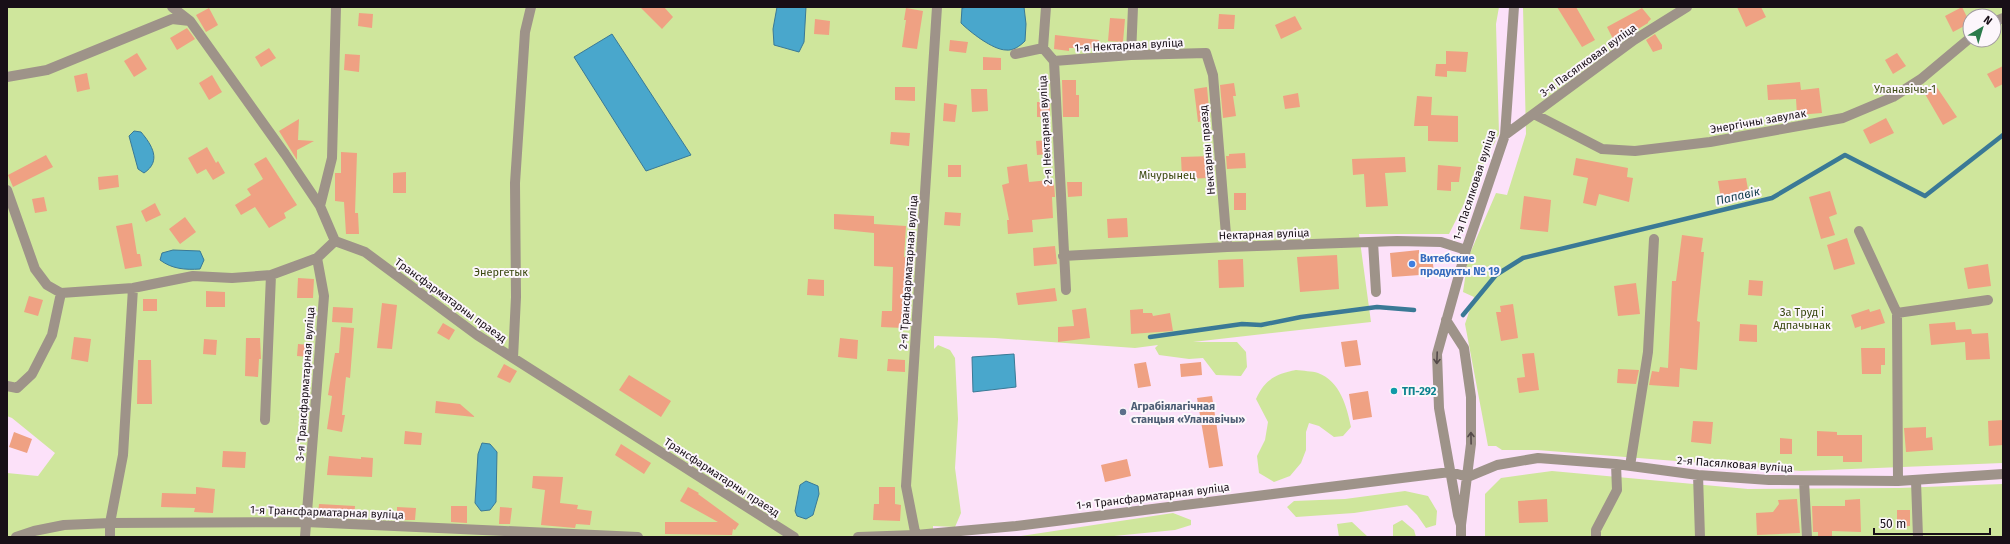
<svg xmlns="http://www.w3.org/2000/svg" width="2010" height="544" font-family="'Fira Sans',sans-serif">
<rect width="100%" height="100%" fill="#fce1f9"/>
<path fill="#cfe69c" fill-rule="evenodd" d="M7,7H1499L1496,24L1499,134L1449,234H1359L1371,322L1193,342H1237L1246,352L1247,367L1241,376L1216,375L1203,358L1189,359L1159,355L1155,348L1158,345L1135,348L995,338L934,336V349L938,345L950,350L955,358L958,419L955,468L961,513L955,527L933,526V537H7V473L38,476L55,453L12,418L7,416Z
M1523,7H2003V463L1801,471L1537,450H1502L1496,446H1488L1465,324L1474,297L1463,292L1468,258L1496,193L1507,195L1526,134ZM1970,16H1994V40H1970Z
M1296,370C1303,371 1312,371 1318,373C1340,381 1347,407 1351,427L1343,436L1334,437L1319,426L1309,423L1306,432V450L1301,463L1290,476L1274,482L1259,473L1257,456L1265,440L1268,422L1256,399C1265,379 1276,374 1296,370Z
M1552,471L1748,489L1899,488L2003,484V537H1485V494L1501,478Z
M1405,491L1428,496L1437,511L1436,525L1426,528L1417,515L1407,505L1354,513L1296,517L1287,507L1294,501L1345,499Z
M1173,513L1191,520V525L1175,530L1104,537H1015Z
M1402,520L1414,530L1416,537H1393V525Z
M1352,522L1368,537H1339L1337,524Z"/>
<path fill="#49a7cc" stroke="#3a7996" d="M777,7H806L804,42L799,52L774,45L773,29Z
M968,7H1024L1026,24L1025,41C1020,46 1013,51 1006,50C993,50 970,32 961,23L962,8Z
M612,34L691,155L646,171L574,57Z
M134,131L141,132C152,145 162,161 144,173L138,169L129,136Z
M173,250L200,251L204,260L200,269C185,270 172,269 160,260L162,253Z
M1014,354L1016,387L973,392L972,357Z
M482,443L490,444L497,452L496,502L490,510L481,511L475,503L478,454Z
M806,481L818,486L819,494L813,515L806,519L797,516L795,511L800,485Z"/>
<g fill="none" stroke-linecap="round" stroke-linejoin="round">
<path stroke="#3a7996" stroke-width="4.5" d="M1463,315L1496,275L1523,258L1772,198L1845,155L1925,196L2003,135
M1150,337L1242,324L1261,325L1301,317L1377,307L1414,310"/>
</g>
<path fill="#efa183" d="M640,7H664L673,17L662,29Z
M1557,7H1576L1595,40L1582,47Z
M1737,7H1761L1766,17L1746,27Z
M1962,7L1970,23L1953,32L1945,16Z
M209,8L218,25L206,32L196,15Z
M906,8L923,11L917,49L902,47L906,20H904Z
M1642,8L1651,19L1648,22V23L1615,43L1607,27Z
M359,13L373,14L372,28L358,26Z
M1219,14L1235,15L1234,29H1218Z
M1295,16L1302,29L1281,39L1275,25Z
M1110,18L1125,19L1123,42L1108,41Z
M815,19L830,21L829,35L814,34Z
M187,28L195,39L177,50L170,38Z
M1655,34L1662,45V49L1653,52L1646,40Z
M1055,35L1099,40L1098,48H1069V51L1054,49Z
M950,40L968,42L966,53L949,51Z
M269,48L276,58L261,67L255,57Z
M1446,51L1468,52L1466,72L1447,71V77L1435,76L1436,64H1446Z
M137,53L147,69L134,77L124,61Z
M1897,53L1906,66L1893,74L1885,60Z
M345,54L360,55L359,72L344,70Z
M983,57L1001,58V70H983Z
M2003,66V84L1995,88L1987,74Z
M87,73L90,89L77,92L74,76Z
M212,75L222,92L209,100L199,83Z
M1062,80H1076V95H1079V117H1063Z
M1800,82L1801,90L1819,88L1822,113L1797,115L1796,99L1768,100L1767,85Z
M1234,83L1236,96H1233L1236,116L1223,118L1220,85Z
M1936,86L1957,117L1943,125L1925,94Z
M895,87H915V101L895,100Z
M1207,87L1210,120L1198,122L1194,89Z
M971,89H987L988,111L972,112Z
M1298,93L1300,107L1285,109L1283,96Z
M1417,96L1432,97L1431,115L1458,116V142L1428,141V126H1414Z
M1037,102H1050V117H1037Z
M944,103L957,105L955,122L943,121Z
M1886,118L1894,133L1870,144L1863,130Z
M299,119L298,140L314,141L297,150V160L279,131Z
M891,132L910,133L909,146L890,144Z
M1050,140L1051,154L1037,155L1036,141Z
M207,147L216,163L218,161L225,173L213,180L206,169L197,174L188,158Z
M341,152L357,153L355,213H358L359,234H346L344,202L335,201V173H341Z
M1245,153L1246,168L1227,169L1226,156H1229V154Z
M46,155L53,167L13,187L8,175Z
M1213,156L1214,170H1210V178L1182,179L1181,157Z
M266,157L297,205L284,213L286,218L269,228L255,207L241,215L235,205L251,195L247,189L263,179L254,164Z
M1405,157L1406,172L1385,173L1388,206L1366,207L1364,174L1353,175L1352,159Z
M1576,158L1628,168L1627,177L1633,178L1629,202L1599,194L1596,206L1583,203L1588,178L1573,175Z
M1027,164L1029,182L1050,180V183H1054L1055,197H1052L1053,218L1032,220L1033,232L1008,234L1007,220H1009L1002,185L1009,183L1007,167Z
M948,165H961V177H948Z
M1438,165L1461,167L1459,182H1451V191L1437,190Z
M406,172V193H393V173Z
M118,175L119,187L99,190L98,177Z
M1746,178L1749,195L1721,199L1718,181Z
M1067,182H1082V196L1068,197Z
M1830,191L1837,214L1829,217L1835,235L1821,239L1809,197Z
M1234,193H1246V210H1234Z
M1524,196L1551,200L1548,232L1520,229Z
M44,197L47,211L35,213L32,199Z
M155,203L161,215L146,222L141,211Z
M945,212L961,213L960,226L944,225Z
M834,214L874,216V233L834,229Z
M185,217L196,232L180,244L169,229Z
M1127,218L1128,237L1108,238L1107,219Z
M132,223L137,254H140L142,266L125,269L116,226Z
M874,224L906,226L904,257H911L909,285H905L903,328L881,327L882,311H892L893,267L874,266Z
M1682,235L1703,238L1701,252H1704L1697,321L1700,322L1697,370L1680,368L1679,387L1649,385L1652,371L1659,372L1660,367L1668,368L1672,281H1676Z
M1847,238L1855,264L1834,270L1827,245Z
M1055,246L1057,264L1034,266L1033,248Z
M1419,250V255L1432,254L1434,274L1392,277L1390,253Z
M1337,255L1339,289L1300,292L1297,257Z
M1243,259L1244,287L1219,288L1218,260Z
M1988,264L1991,286L1968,289L1964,268Z
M298,278L314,279L313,298H297Z
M808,279L824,280V296L807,295Z
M1749,280L1763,281L1762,296L1748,295Z
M1636,283L1640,314L1618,316L1614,286Z
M1055,288L1057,301L1018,305L1016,293Z
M206,291L225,292V307H206Z
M29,296L43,300L38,316L24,312Z
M143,299H157V311H143Z
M382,303L397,305L392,349L377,348Z
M1513,304L1518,338L1501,341L1496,312H1501L1500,306Z
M333,307L353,308L352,323L332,322Z
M1086,308L1090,338L1058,342V327L1074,326L1072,310Z
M1143,309V313H1152L1153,316L1170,313L1173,331L1131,334L1130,310Z
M1869,309L1870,312L1880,309L1885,323L1861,330V326L1855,328L1851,315Z
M1955,322L1956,330L1971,329L1972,334L1988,333L1990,359L1966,360L1965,342L1931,345L1929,324Z
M443,323L455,330L449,340L437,333Z
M1740,324L1757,325V342L1739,341Z
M341,327L354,328L350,378L346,377L342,415H345L342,432L327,429L332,396L328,395L335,353H339Z
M74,337L91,339L88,362L71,359Z
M246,338H260L261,359H259L258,377L245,376Z
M840,338L858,340L857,359L838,357Z
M204,339L217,340L216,355L203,354Z
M1357,340L1361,365L1345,367L1341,342Z
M298,344L310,345V357L297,356Z
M1861,348H1885V365H1881V374H1862Z
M1534,353L1539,390L1519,393L1517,378L1525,377L1522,354Z
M888,359L905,360V372L887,371Z
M138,360H151L152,404H137Z
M1146,362L1151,386L1138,388L1134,364Z
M1201,362L1202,375L1181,377L1180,364Z
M504,364L517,371L510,383L497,377Z
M1618,369L1639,370L1636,384L1617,383Z
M629,375L671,401L661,417L619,390Z
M1368,391L1372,417L1353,420L1349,394Z
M1212,396L1223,466L1209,468L1197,398Z
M436,401L460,404L475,417L435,413Z
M2003,420V445L1989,446L1988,421Z
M1693,421L1713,422L1711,444L1691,442Z
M1926,427V438L1932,437L1933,450L1906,452L1904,428Z
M405,431L422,433L421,445L404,444Z
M1817,431L1837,432V435H1862V462H1843V456H1817Z
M14,432L32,439L27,453L9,447Z
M1780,438L1792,439V454H1780Z
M621,444L651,463L644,474L615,455Z
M223,451L246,452L245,468L222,467Z
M329,456L361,459V457L373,458L372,477L327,475Z
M1127,459L1131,476L1105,482L1101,465Z
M533,476L563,477L560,503L578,505L577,509L592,511L590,525L576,524L575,528L541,525L545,490L532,488Z
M196,487L215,489L213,513L194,512L195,508L161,507L162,493L196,494Z
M688,487L699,493L698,494L739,524L735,530L733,529L732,535L665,534V522H718L680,501Z
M879,487H895V504L901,505L900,521L873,520L874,504H879Z
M1547,499L1548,522L1519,523L1518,501Z
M1797,499L1800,533L1757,535L1756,513L1773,512L1779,504L1778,500Z
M1860,499L1861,532L1832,531V537H1818V532H1813L1812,506H1845V500Z
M319,504L355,506L354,518L318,515Z
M451,506H467V523L451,522Z
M397,507L416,508L415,520H397Z
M500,507L512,508L510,524H499Z
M1897,510H1910V526L1897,527Z"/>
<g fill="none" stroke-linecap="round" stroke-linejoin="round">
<path stroke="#9e9389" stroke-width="10" d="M172,7L190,21L285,154L320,206L335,241L365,252L477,335L794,537
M1046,7L1043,48L1054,61L1066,290
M1994,22L2003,18
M1015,54L1043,48
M1131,55L1133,7
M1054,61L1131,55L1206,53L1213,75L1227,247
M7,77L47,70L172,19L190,21
M1534,114L1602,149L1635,151L1710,142L1843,118L1893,97L1921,79L1970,38
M1505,135L1634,40L1687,7
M7,190L35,269L47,285L61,293L133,288L193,276L232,278L271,275L317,258
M320,206L332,158L336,7
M1859,231L1897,313L1898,481
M1373,242L1376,292
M1063,256L1227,247L1397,241L1441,242L1466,250
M1897,313L1988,300
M1446,320L1464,348L1471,397V444L1461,525V537
M513,358L516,297L515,183L525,32L531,7
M7,386L17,388L32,374L52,335L61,293
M265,420L271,275
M1630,466L1648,352L1654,239
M1698,475L1700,537
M1468,477L1497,465L1538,458L1616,464L1698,475L1769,480L1898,481L2003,474
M1804,481L1807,537
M1916,481L1918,537
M1461,525L1458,515L1439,408L1437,354L1466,250L1505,135L1514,7
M16,537L34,531L64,525L110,523L306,522L638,537
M110,537V523L123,455L133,288
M305,537L324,296L317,258L335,241
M858,537L916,535L1016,526L1450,472L1468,477
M916,537L906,486L937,7
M1596,537V530L1617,490L1616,464"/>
</g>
<defs><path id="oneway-shaft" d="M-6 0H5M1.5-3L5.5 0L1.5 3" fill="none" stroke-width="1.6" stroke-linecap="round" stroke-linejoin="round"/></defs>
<g stroke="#544a4a">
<use href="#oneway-shaft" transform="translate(1437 358) rotate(92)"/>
<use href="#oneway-shaft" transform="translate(1471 438) rotate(-91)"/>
</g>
<circle fill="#3f7fe0" stroke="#fcf6fb" stroke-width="1.5" cx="1412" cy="264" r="4"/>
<circle fill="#0f9aa8" stroke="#fcf6fb" stroke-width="1.5" cx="1394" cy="391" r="4"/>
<circle fill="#5c6f8a" stroke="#fcf6fb" stroke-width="1.5" cx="1123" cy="412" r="4"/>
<g text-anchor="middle" stroke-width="4" stroke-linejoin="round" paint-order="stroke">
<g font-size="11" fill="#180f17" stroke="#fcf6fb">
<text transform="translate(1129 45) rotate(-3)" y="4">1-я Нектарная вуліца</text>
<text transform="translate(1588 60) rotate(-36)" y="4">3-я Пасялковая вуліца</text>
<text transform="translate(1758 121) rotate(-10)" y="4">Энергічны завулак</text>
<text transform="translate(1045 130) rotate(-93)" y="4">2-я Нектарная вуліца</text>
<text transform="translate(1207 150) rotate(-95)" y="4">Нектарны праезд</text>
<text transform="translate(1474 185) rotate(-72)" y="4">1-я Пасялковая вуліца</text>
<text transform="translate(1264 234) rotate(-2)" y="4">Нектарная вуліца</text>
<text transform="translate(908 272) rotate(-86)" y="4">2-я Трансфарматарная вуліца</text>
<text transform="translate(451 300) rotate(36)" y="4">Трансфарматарны праезд</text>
<text transform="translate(305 384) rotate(-86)" y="4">3-я Трансфарматарная вуліца</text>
<text transform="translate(1735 464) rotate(4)" y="4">2-я Пасялковая вуліца</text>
<text transform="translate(722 477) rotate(33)" y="4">Трансфарматарны праезд</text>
<text transform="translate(1153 496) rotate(-7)" y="4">1-я Трансфарматарная вуліца</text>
<text transform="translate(327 512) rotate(2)" y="4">1-я Трансфарматарная вуліца</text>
</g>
<g font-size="11" fill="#3a4810" stroke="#fcf6fb">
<text x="1905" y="93">Уланавічы-1</text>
<text x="1167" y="179">Мічурынец</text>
<text x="501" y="276">Энергетык</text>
<text x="1802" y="316">За Труд і<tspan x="1802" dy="13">Адпачынак</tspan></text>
</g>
<g font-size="11" font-weight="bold" fill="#366cbe" stroke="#fcf6fb" text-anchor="start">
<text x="1420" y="262">Витебские<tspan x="1420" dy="13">продукты № 19</tspan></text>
</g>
<g font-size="11" font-weight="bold" fill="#0d838f" stroke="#fcf6fb" text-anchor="start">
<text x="1402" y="395">ТП-292</text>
</g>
<g font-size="11" font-weight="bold" fill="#4e5e75" stroke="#fcf6fb" text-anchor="start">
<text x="1131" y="410">Аграбіялагічная<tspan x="1131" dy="13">станцыя «Уланавічы»</tspan></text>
</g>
<g font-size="12" font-style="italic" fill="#184252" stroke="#fcf6fb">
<text transform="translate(1738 196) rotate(-13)" y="4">Папавік</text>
</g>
</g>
<rect width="2010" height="544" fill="none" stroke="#180f17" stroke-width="16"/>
<g transform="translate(1982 28) rotate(38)"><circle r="19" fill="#fcf6fb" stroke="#a19aa0"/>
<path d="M0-3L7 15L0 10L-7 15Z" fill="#2b7b4b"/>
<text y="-6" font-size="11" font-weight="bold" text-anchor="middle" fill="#180f17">N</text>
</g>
<path d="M1874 528v6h116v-6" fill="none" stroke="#180f17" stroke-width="2"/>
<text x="1880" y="528" font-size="12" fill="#180f17" stroke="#fcf6fb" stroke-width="3" paint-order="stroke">50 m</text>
</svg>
